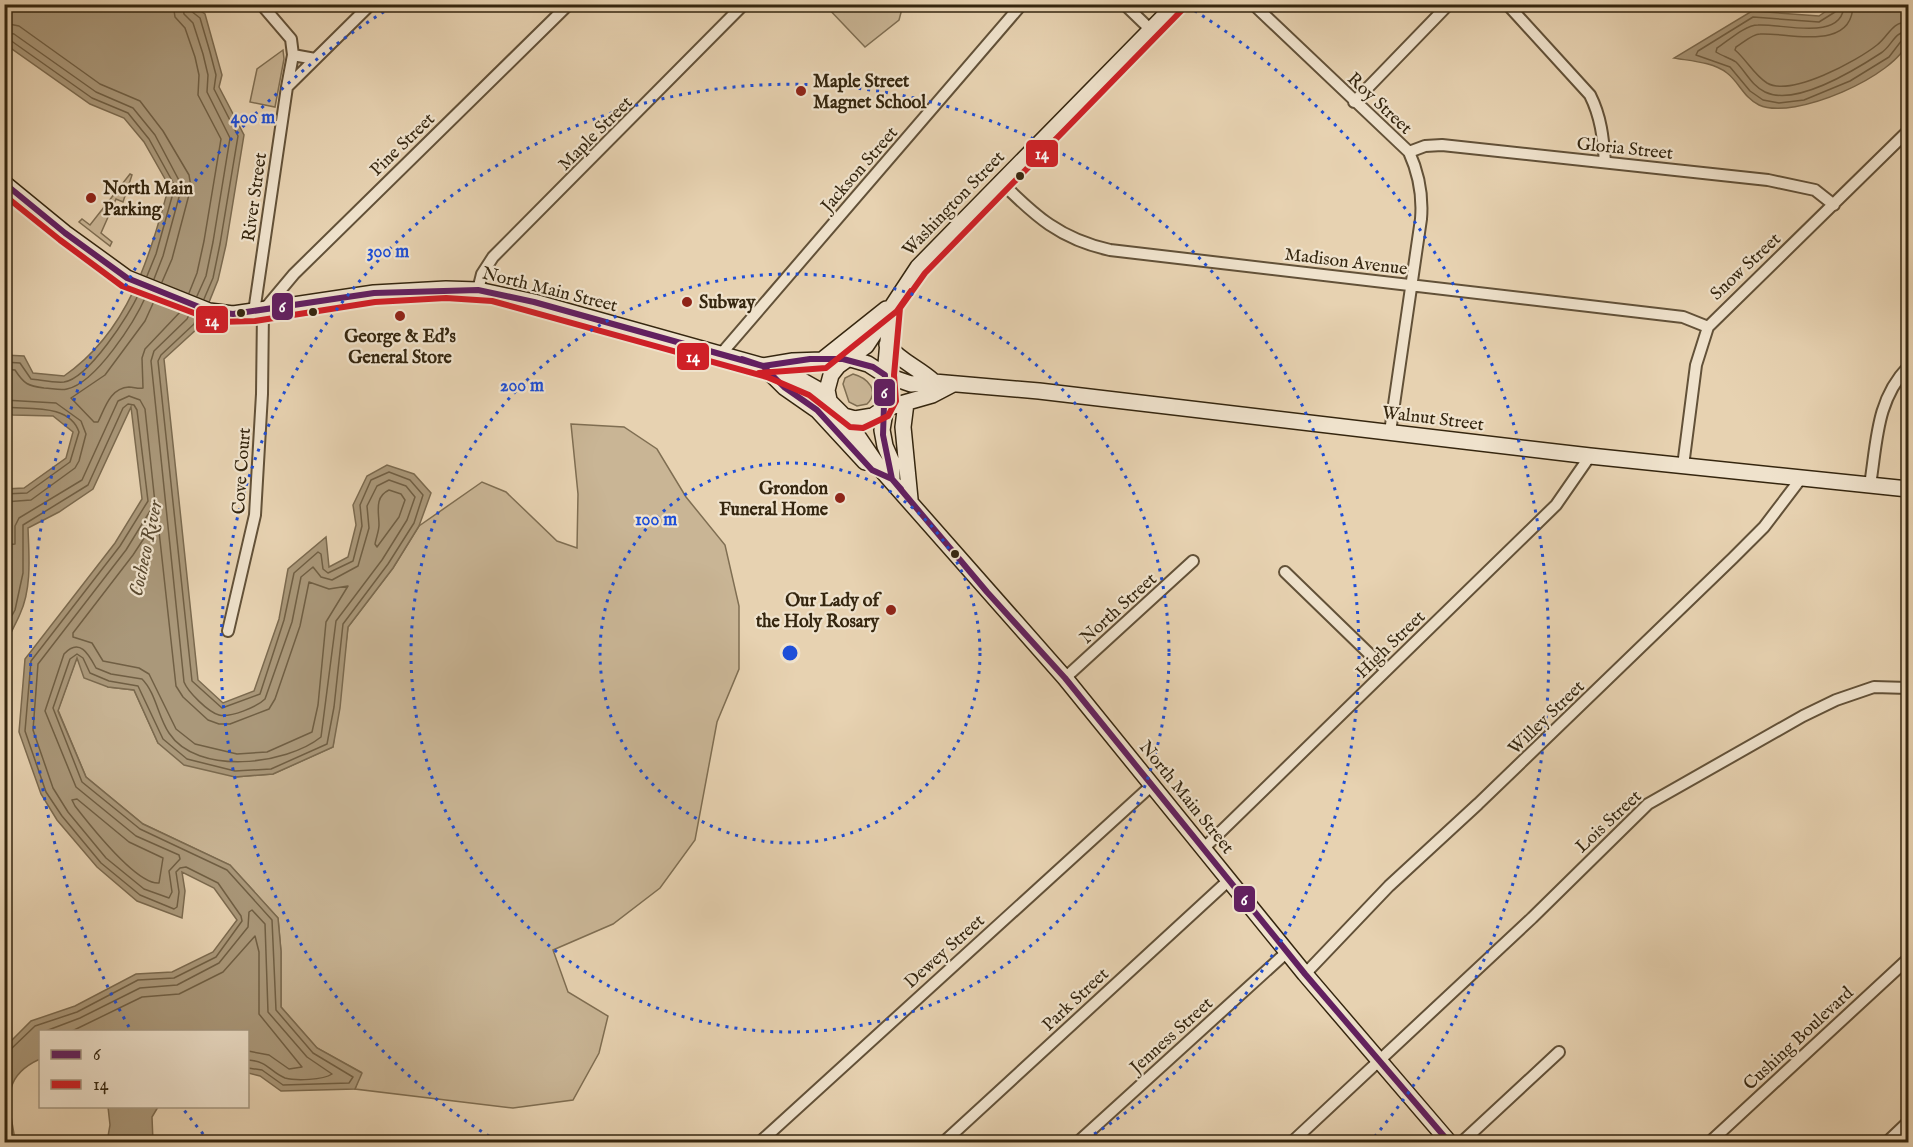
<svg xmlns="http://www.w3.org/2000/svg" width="1913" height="1147" font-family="'IM FELL English',serif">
<rect width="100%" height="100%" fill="#e7d2b1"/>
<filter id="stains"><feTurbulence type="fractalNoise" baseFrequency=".00333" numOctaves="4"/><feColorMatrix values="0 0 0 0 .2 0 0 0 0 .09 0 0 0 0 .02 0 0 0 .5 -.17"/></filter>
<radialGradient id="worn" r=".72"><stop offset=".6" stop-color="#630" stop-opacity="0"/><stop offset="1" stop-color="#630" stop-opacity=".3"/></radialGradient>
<path fill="#c9b595" stroke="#7f6e52" stroke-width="1.5" d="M825,5H903L899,20L865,47Z
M283,50L284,59L275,107L250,102L257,69Z
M130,174L132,175L123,202L116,199L101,233L112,242L110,246L79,222L82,219L90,225Z
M853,374C868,378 880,391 867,404L857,406L849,402L843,384L845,378Z
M571,424L624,427L657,449L686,497L725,545L739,606V669L717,722L695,840L660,888L613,924L553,950L568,992L608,1016L599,1053L573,1100L513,1108L355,1089L361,1072L317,1048L281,1007V952L278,918L230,865L143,824L86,777L58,710L77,657L108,687L134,690L158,743L235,777L273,774L333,747L348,627L393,568L419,526L482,482L506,492L557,541L577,548L578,494Z"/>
<path fill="#aa987a" stroke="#7b6a4f" stroke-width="1.5" d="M5,5H192L205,14L222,75L219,87L244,135L226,245L218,280L199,327L164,359L198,680L223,703L254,691L279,619L288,569L326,537L329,567L348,557L356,525L353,505L367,476L387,465L414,474L431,493L419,526L393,568L348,627L340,708L333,747L273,774L235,777L184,765L158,743L134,690L108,687L84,678L77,658L58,711L86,777L143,824L230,865L278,918L281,951V1007L317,1048L362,1073L355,1089L281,1091L260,1076L248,1073V1032H40V1059C0,1077 9,1103 15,1140V1142H5V1047L31,1021L75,1006L136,974L172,972L213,952L237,920L214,888L182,872L185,891L182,918L137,901L97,867L57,820L41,794L19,732L25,659L115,543L142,499L131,407L93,489L59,512L28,528C29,556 32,588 20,614C15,626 8,636 5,649L4,568L8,560L4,556L5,489L24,488L66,458L73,432L53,416L13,415L5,413V355L24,356L33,373L64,376C129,331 149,258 169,186L144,142L124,118L90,104L5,44Z
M1830,5H1908C1909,15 1912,32 1908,41C1897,76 1793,121 1759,105C1744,98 1739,82 1727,73C1713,62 1691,61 1674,58L1752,11L1819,16L1832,7Z
M108,1107H158L152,1117L153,1142H107L110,1125Z"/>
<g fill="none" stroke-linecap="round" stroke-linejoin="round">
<path stroke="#705f44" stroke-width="1.5" d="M173,4L175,17L185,28L195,57L199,75L198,95L221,139L204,241L197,273L189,293
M182,4L184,14L193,23L203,54L208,75L207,92L230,138L213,242L206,276L197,296
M189,4L191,11L200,18L210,52L216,75L214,89L238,136L220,244L213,278L204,299
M1837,4L1835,12L1819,22L1753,17L1698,51L1696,55L1730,67L1750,91L1763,100L1779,103L1804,100L1850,81L1889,57L1902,40L1908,38
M1844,4C1844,43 1780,23 1758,25C1745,25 1728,41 1717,48L1716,52C1722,56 1730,58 1736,62C1746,72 1752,86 1765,92C1796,107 1855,70 1881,53C1892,46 1894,32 1908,31
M1853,4C1853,53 1787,32 1760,34C1752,34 1743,43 1736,47L1735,50C1746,59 1754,75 1767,83C1791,97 1857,61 1877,45C1889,36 1891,22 1908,22
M4,23L19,26L100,84L140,101L163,131L189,175L191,187L172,259L162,282
M4,32L14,34L96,92L133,108L155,135L182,186L163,256L154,279
M4,39L10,40L92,98L128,113L149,139L175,186L156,254L147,276
M155,299L145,321L105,375L71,398L94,422H98C105,408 110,388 129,387C134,387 138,389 143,388L142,358L145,349L182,310
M197,316L194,324L161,355L158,361L192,681L222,708L260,694L284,620L294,573L318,552L321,554L323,569L328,573L353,561L362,526L360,505L371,480L389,472L410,480L423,495L414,523L388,564L343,624L334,707L327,744L271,769L235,771L187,759L163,739L138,686L109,681L90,673L83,658L77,654L70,659L53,708L82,782L140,829L227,870L272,920L276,1010L313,1053L353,1077L349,1083L283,1085L262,1070L248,1068
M4,362L20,363L31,379C41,380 54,383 64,382C88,379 130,314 139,293
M4,369L15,370C24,384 28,386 44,388C51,388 60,391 67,389C96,383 135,321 146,296
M4,400L56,403L81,421L86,434L79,461L75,468L31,500L4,502
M4,407C28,410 69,403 79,432L70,462L27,493L4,494
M389,490L401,494L405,500L399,517L377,547L375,544C376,538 379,531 379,525C379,512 374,497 389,490Z
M158,522L176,686L183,697L208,720L219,724H230L269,709L275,699L300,626L309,582L329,589L348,586L326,622L318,705L312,732L267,752L237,754L195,744L176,729L149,674L139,668L103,661L92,643L73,637V633L133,555L154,523Z
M4,545L15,544V526L19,518L82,480L118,401L129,396L140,400L145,409L155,503L126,550L38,664L33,730L53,788L68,812L106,858L144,889L169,898L172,892L169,871L180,859L179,855L136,836L76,787L45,711L64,654C80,637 89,655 96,668L111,674L142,679C156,693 158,717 169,733C197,776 286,765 321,737L336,621L382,560L407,520L415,497L406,486L389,480L377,486L367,506L369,528L358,566L332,580L321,577L313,567L301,577L292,622L265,699C257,707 230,718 219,715C208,712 188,692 184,682L151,361L154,351L187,319L190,313
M4,630L15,610L23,573V525L88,485L123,408L128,404L134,405L137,410L148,501L120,546L31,661L25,731L46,792L62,816L101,863L140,895L174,909L177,907L179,892L176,872L180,868L186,867L218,883L241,916L242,921L216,957L174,978L138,980L77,1012L35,1026L11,1049L4,1051
M77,799L129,842L163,858L159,883C137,885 89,824 75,806L72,800Z
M43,1032L80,1018L140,988L177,985L219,963L248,927L249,912L252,910L265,924L268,1012L307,1057L332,1074C323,1080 296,1081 285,1078C270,1072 268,1061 248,1060
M70,1032L142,997L179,994L223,972L255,936L259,952V1014L302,1067L289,1069L269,1055L248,1051"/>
<defs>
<path id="minor" d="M261,4L291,39L293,55L315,59
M1124,4L1151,30
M1253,4L1409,152C1419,174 1423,195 1421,219L1390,432
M1507,4L1590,95C1601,117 1603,137 1605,162
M4,12L11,4
M287,87L293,55
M1354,102L1449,4
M1409,152L1425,146L1442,145L1768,180L1815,190L1834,205
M1000,181C1035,216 1060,239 1110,250L1683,317L1708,327
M478,290L482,274L493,257L744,4
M254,312L287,87L371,4
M721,354L1022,4
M1683,466L1696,365L1708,327L1908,131
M1870,485C1877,442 1876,400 1908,367
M1285,572L1386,670
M228,631L255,515L262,394L263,311L294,274L569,4
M1065,678L1193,561
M1204,848L1556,505L1590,456
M1305,974L1389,886L1478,804L1733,558L1764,527L1802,477
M760,1142L1151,786
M944,1142L1229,880
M1078,1142L1287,952
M1292,1142L1532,918L1648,804L1803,716L1836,700L1874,687L1908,688
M1462,1142L1559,1052
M1710,1142L1908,959
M1887,1142L1908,1122"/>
<path id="secondary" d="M4,183L65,233L127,278L209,311L233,314L374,293L446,289L478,290L534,302L763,366L794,376L817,389L844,416L855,419L873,416L883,409L932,395L953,384
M891,308L885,375L887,400L882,430L885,446L892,462V479
M887,345C901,362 919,368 934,382
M822,360L886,309
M763,366L793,361L851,359L868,364L885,375L911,384L934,382L1039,391L1590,456L1908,489
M765,368L784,387L817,410L865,462
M829,400L827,390L831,375L838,366L866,346L918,267L1176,4
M906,403L903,427L910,499
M844,416L878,466L1065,678L1305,974L1449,1142"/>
</defs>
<use href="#minor" stroke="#625138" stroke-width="14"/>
<use href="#secondary" stroke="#35260f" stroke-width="18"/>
<use href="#minor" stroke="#efe2cc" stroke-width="10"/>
<use href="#secondary" stroke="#efe2cc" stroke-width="15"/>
<defs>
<path id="bus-1" d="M4,183L65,233L127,278L209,311L233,314L374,293L478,290L534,302L763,366L810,359H843L873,367L885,375L883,435L892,479L987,592L1065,678L1305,974L1449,1142
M742,359L763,366L784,387L817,410L872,470L892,479L901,489"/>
<path id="bus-2" d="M4,195L60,240L122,286L218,322L255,321L375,302L446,298L492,301L767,377L809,395L850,427L863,428L888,416L896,401L894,375L900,308L925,273L1182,10
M759,373L826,368L897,311L911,291"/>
</defs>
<use href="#bus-1" stroke="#efe2cc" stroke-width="10"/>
<use href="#bus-2" stroke="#efe2cc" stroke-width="10"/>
<use href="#bus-1" stroke="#622060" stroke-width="6"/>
<use href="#bus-2" stroke="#cf2027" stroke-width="6"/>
</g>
<g fill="none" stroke="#1d4ed8" stroke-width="3" stroke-dasharray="3 6">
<circle cx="790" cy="653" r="190"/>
<circle cx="790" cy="653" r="379"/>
<path d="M497 1141A569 569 0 1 1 1083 1141"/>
<path d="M209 1141A759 759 0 0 1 184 1110M129 1027A759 759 0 0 1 393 6M1187 6A759 759 0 0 1 1371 1141"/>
</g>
<g fill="#8f2418" stroke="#efe2cc" stroke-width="2">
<circle cx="801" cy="91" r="6"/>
<circle cx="91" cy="198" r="6"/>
<circle cx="687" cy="302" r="6"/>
<circle cx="400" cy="316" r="6"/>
<circle cx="840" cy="498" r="6"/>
<circle cx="891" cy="610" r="6"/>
</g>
<g fill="#35260f" stroke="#efe2cc" stroke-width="2">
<circle cx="1020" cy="176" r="5"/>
<circle cx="313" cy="312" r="5"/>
<circle cx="241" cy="313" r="5"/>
<circle cx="955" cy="554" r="5"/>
</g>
<g text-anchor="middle" stroke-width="4.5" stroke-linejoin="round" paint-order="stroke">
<g font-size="18" font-weight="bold" fill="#35260f" stroke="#efe2cc" text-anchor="start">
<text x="813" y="87">Maple Street<tspan x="813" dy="21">Magnet School</tspan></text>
<text x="103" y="194">North Main<tspan x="103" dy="21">Parking</tspan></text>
<text x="699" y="308">Subway</text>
<text x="400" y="342" text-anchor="middle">George &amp; Ed's<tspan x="400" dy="21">General Store</tspan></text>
<text x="828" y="494" text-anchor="end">Grondon<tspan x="828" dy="21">Funeral Home</tspan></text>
<text x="879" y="606" text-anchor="end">Our Lady of<tspan x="879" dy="21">the Holy Rosary</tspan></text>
</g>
<g font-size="18" fill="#35260f" stroke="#efe2cc">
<text transform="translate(1380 103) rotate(43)" y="6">Roy Street</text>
<text transform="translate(595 133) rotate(-45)" y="6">Maple Street</text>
<text transform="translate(402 144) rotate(-44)" y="6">Pine Street</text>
<text transform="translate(1625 148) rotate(6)" y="6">Gloria Street</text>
<text transform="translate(859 169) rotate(-49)" y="6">Jackson Street</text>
<text transform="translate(254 197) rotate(-82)" y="6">River Street</text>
<text transform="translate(953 203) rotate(-46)" y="6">Washington Street</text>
<text transform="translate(1346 261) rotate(7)" y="6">Madison Avenue</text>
<text transform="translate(1745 266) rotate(-43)" y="6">Snow Street</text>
<text transform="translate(550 289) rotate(14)" y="6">North Main Street</text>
<text transform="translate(1433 418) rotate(7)" y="6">Walnut Street</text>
<text transform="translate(241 471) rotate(-86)" y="6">Cove Court</text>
<text transform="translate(1118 608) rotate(-42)" y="6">North Street</text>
<text transform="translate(1390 644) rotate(-44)" y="6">High Street</text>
<text transform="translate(1546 717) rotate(-44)" y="6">Willey Street</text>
<text transform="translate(1187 797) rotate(51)" y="6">North Main Street</text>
<text transform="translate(1608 821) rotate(-43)" y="6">Lois Street</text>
<text transform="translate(944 951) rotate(-42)" y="6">Dewey Street</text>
<text transform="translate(1075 999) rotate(-43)" y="6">Park Street</text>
<text transform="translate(1171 1035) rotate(-42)" y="6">Jenness Street</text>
<text transform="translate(1798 1038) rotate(-43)" y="6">Cushing Boulevard</text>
</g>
<g font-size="20" font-style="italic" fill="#58482f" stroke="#efe2cc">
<text transform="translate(145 548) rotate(-78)" y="7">Cocheco River</text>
</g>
</g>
<circle cx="790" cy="653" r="9" fill="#1d4ed8" stroke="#efe2cc" stroke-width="3"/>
<g font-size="18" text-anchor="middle" font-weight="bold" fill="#1d4ed8" stroke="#efe2cc" stroke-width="4.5" stroke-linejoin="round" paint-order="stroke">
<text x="253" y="123">400 m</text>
<text x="388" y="257">300 m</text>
<text x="522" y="391">200 m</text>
<text x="656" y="525">100 m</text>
</g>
<g stroke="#efe2cc" stroke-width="2">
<rect x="1025" y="139" width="34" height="29" rx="6" fill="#cf2027"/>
<rect x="271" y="292" width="23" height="29" rx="6" fill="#622060"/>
<rect x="195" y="305" width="34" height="29" rx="6" fill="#cf2027"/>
<rect x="676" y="342" width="34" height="29" rx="6" fill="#cf2027"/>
<rect x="873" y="378" width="23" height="29" rx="6" fill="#622060"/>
<rect x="1233" y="885" width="23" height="28" rx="6" fill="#622060"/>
</g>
<g font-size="16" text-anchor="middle" font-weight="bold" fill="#fff">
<text x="1042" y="159">14</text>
<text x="282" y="312">6</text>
<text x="212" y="326">14</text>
<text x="693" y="362">14</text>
<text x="884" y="398">6</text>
<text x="1244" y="905">6</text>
</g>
<rect width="1913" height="1147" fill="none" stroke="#e7d2b1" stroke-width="24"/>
<rect x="6" y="6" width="1901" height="1135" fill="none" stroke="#35260f" stroke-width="3"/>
<rect x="12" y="12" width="1889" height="1123" fill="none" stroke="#35260f" stroke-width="1.5"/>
<rect x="39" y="1030" width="210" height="78" fill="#efe2cc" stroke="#a59780" stroke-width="1.5"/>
<rect x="51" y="1050" width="30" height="9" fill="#622060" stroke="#a59780" stroke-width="1.5"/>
<text x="93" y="1060" font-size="18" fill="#35260f">6</text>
<rect x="51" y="1080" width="30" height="9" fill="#cf2027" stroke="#a59780" stroke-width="1.5"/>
<text x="93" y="1090" font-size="18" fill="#35260f">14</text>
<rect width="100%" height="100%" filter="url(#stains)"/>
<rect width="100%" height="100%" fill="url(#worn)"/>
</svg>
